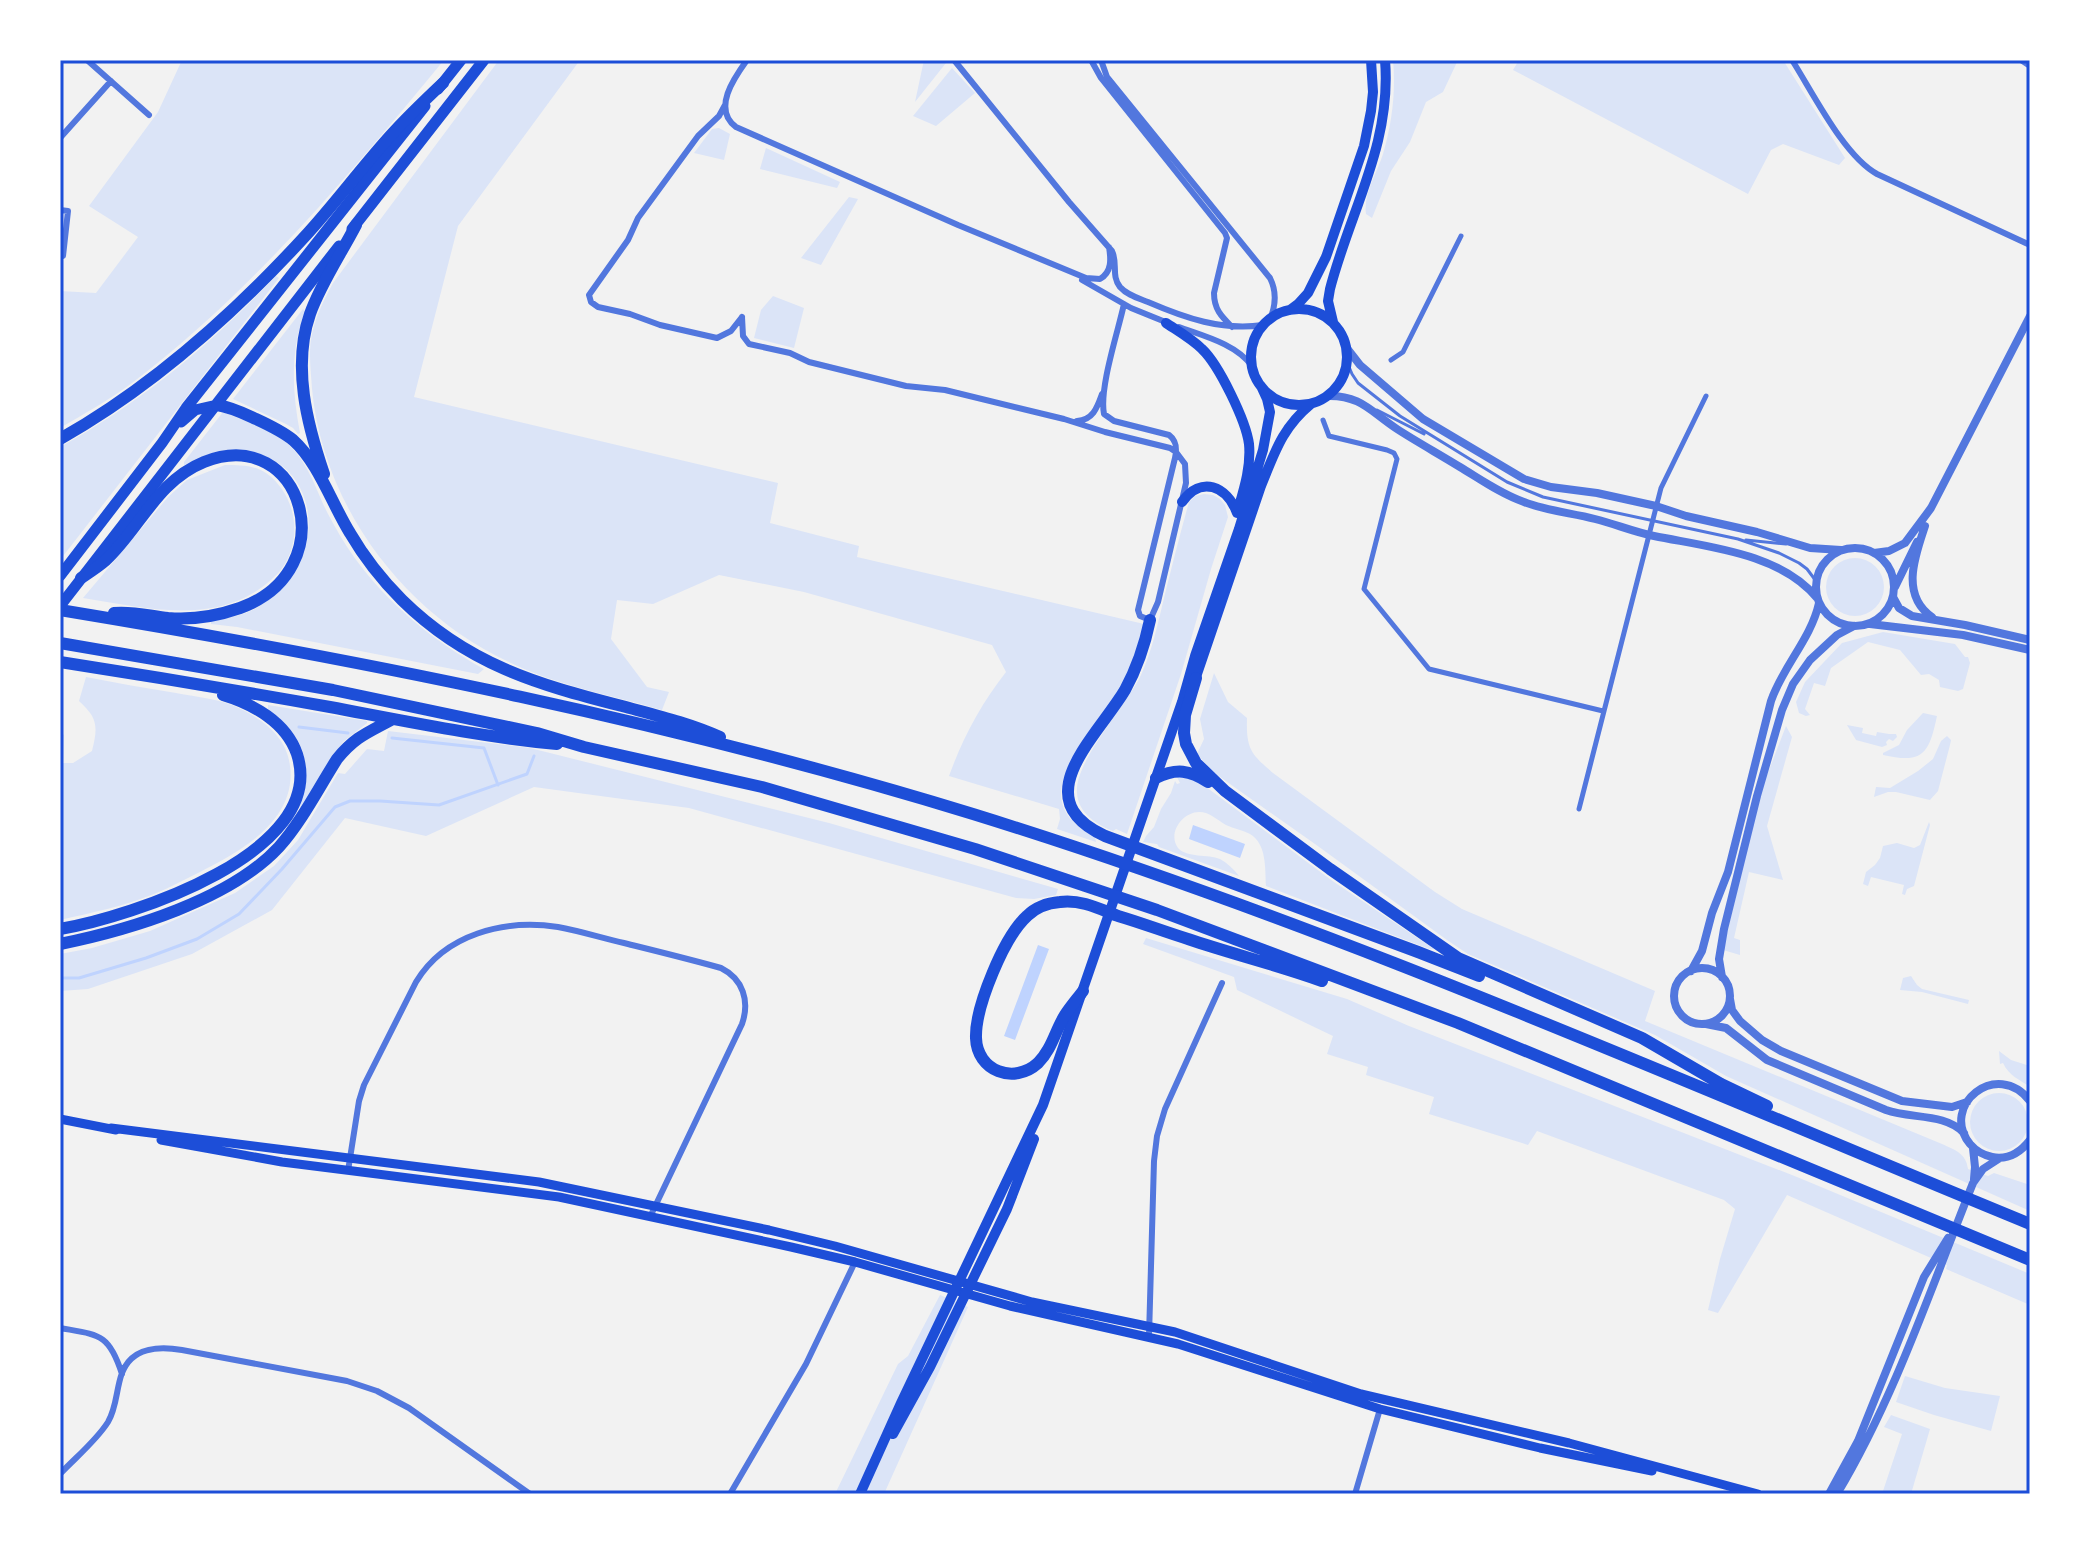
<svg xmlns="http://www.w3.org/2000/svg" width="2090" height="1554" font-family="'Archivo Narrow',sans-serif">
<rect width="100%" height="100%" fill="#f2f2f2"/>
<path fill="#dbe4f7" d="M182,60H444C349,175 252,292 132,383C109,400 84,414 60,428V291L96,293L138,237L89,206L158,112Z
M499,60H580L458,226L414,397L778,483L770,523L859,546L857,557L1144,624C1137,646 1132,669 1120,688C1108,706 1096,723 1085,740C1058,779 1045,811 1095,837L1096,842L1057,829L1060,819L1059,809L949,776C964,735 980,706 1006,672L992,645L804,592L719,575L653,604L617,600L611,639L647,687L669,692L662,710C614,696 556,685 511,663C404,614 323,506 312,389C311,371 308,352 312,334C316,315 324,300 333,283Z
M924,60H944L946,63L915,102Z
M1393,60H1458L1443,92L1426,102L1410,142L1391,171L1372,218L1366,214C1363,194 1377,173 1383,154C1392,124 1396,91 1393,60Z
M1519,60H1783L1845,158L1839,165L1783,144L1771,150L1748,194L1513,70Z
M952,68L975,93L936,126L913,116Z
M719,128L730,134L724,160L694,153L712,129Z
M766,148L840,182L837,188L760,169Z
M849,197L858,199L821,265L801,258Z
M276,276L279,278L60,560V447C143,401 211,344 276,276Z
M773,296L804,308L794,348L754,338L761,310Z
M303,309L305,311C290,351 292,391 300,433L298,434L293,428L286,424L233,399Z
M223,412C245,421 271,429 289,445C309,464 316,490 328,514C336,529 344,543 354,557C388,604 433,641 484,669L478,674L237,627L211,624V621C227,618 243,616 258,607C341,559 318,437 218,452C205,454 194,461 184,465V462Z
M225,465C239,465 254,465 266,473C297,495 304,541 280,571C271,581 258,591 246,597C196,622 135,606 83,598L168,497L187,480Z
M1204,494L1213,495L1220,499L1225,505L1228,517L1211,569L1181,674L1127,834L1116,829L1113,831C1097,825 1078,813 1077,793C1074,762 1126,706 1141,675C1152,651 1158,623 1164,598C1172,566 1180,534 1189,502L1195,496Z
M1826 587a29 29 0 1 1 58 0a29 29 0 1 1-58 0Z
M1883,632L1955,644L1965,657H1968L1970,663L1963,689L1958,691L1940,687L1939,680L1929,674L1921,675L1900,650L1868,642L1831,668L1825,686L1814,683L1805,709L1810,715L1806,716L1799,713L1796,702L1805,682L1842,643Z
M1214,673L1228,702L1247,718C1246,749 1251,754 1273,773L1435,892L1462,909L1655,991L1645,1021L1942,1144C1955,1150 1966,1153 1968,1169L1988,1176L1994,1173L2030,1185V1211L1726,1076L1655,1035L1468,954L1447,940L1315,844L1213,772L1197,754L1204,739L1200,719Z
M86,677C116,683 146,688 176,693C197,697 221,699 241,709C265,721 287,738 290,766C297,821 240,852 198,873C183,880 169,888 154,894C124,906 91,913 60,920V734L61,733L64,735L63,763H73L92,751C98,727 98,718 79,701Z
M268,705L367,721V723L343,742L300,810C300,801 306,789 306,779C308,747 292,727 268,709Z
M1923,713L1937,716C1929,754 1923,764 1883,755V753L1899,745L1907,730Z
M1847,725L1863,728L1862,733L1876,736L1877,732L1889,734H1896L1897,737L1893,741L1889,739L1886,742L1887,745L1882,747L1856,740Z
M1786,726L1792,737L1767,826L1783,880L1749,872L1734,938L1740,940V955L1723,950L1762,788Z
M388,731L530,748L829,823L1058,889L1056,895L1034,899L1016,898L689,808L534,787L426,836L345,818L272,910L192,954L88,989L60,991V954L92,948L150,931L235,893L274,866L298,840L338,773L345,774L367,749L384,751Z
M1947,736L1951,740L1950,745L1938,791L1930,800L1896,792H1888L1874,797L1876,787L1890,788L1918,771L1933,759L1941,741Z
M1187,776L1202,784L1334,882L1434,949H1429L1266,886C1265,869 1267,844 1250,834C1243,830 1234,829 1226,825C1217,820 1210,812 1199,812C1183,812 1167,833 1178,848C1187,858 1208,854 1220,859C1227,863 1234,869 1239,876L1159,847L1157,844L1143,842L1146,836L1154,827L1161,809L1171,793L1175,781L1177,784L1180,783L1177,777Z
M1929,822L1930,825L1914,886L1907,889L1905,895L1902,894L1904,885L1871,877L1868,886L1863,884L1866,872L1875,865L1880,858L1883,846L1897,843L1914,848L1920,845Z
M1146,938L1347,999L1409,1026L1797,1177L2030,1274V1305L1946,1269L1947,1265L1787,1195L1718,1313L1708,1310L1720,1259L1735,1209L1724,1200L1537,1131L1528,1145L1429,1114L1434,1097L1366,1075L1368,1067L1327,1054L1333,1036L1237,990L1234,977L1143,944Z
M1911,976L1917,985L1922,989L1969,1000L1968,1004L1922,992L1900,990L1903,978Z
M1999,1051L2011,1060L2030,1066V1087C2019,1079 2009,1076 2003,1063L2000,1064Z
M1970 1122a29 29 0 1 1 58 0a29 29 0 1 1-58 0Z
M940,1295L968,1307L884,1494H835L898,1364L908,1356Z
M1905,1376L1945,1388L2000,1396L1991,1431L1934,1415L1896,1402Z
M1891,1415L1930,1429L1911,1494H1882L1902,1434L1884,1427Z"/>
<path fill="#bfd3fe" d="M1193,825L1245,844L1240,858L1189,839Z
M1038,945L1049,949L1015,1040L1004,1036Z"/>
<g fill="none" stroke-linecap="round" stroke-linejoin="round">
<path stroke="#bfd3fe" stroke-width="3" d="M299,727L348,733
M392,738L484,748L498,785
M60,978H79L146,958L197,939L239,914L282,869L335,807L350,801H380L439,805L527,774L534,756"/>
<path stroke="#5277de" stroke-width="3" d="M1347,362L1352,374L1358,383L1400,416L1507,482L1543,497L1738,539L1779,553L1799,563L1807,569L1816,581
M1377,410L1424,434
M1746,540L1786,544"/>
<path stroke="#5277de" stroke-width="5" d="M1391,360L1403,352L1461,236
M1323,420L1329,436L1387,450L1394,453L1397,459L1364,589L1429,669L1603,711
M1579,809L1661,488L1706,396"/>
<path stroke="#5277de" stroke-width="6" d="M87,60L149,115
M747,60C734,78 712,109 736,127L958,225L1086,278L1100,279C1112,272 1111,259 1109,247
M954,60L1069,202L1112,251C1118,263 1111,276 1120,287C1127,295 1138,298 1148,302C1185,318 1222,331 1263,325
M1091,60L1101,78L1225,233L1227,238L1214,293C1214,309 1221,316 1232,327
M1101,60L1107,77L1270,278C1277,292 1276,305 1270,319
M1792,60C1813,93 1844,156 1877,174L2030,245
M2021,60L2030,66
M725,105L719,116L698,136L638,218L628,240L589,295L591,302L598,307L630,314L660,325L717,338L731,331L742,317
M60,138L111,81
M60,210L68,211L63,256
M1082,280L1131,308L1168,323
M742,317L743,336L749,344L790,353L809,362L906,386L945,390L1064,419L1105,432L1170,448L1176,452L1185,464L1186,483L1158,602L1150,620L1140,616L1138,610L1175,458C1177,449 1177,441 1169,435L1114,421L1104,414C1099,388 1118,332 1124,304
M1179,327C1204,336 1236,344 1252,366
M1077,421C1093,420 1097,408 1102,394
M348,1171L359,1101L364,1085L416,982C445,934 504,919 558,927C580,931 602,938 624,943C656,951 689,959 721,968C743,979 750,1001 742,1024L650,1217
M60,1328C99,1335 109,1333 122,1374
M1149,1336L1154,1161L1157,1136L1165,1109L1222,983
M60,1474C76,1457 96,1441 108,1422C117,1407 116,1389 122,1373C132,1347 158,1346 182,1350L347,1381L377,1391L409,1408L530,1494
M730,1494L806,1364L855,1262
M1355,1494L1380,1409"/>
<path stroke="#5277de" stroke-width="8" d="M1346,347L1360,365L1423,419L1524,479L1551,487L1597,493L1656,506L1686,516L1757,532L1810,548L1841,550
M1327,396C1361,395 1371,412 1397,429C1417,442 1439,454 1460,467C1480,479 1501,494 1524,502C1547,511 1572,513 1595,519C1615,524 1634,532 1654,536C1708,547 1780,553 1817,598
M1925,526C1915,556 1900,595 1932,617
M1816 587a39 39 0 1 1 78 0a39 39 0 1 1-78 0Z
M1874,553L1889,551L1905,543L1931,508L2030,316
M1895,587L1917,542
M1893,597L1899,608L1912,616L1965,625L2030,640
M1870,624L1963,635L2030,650
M1674 996a28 28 0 1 1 56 0a28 28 0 1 1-56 0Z
M1691,971L1702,951L1712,913L1728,872L1771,701C1783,666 1811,639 1819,603
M1722,977L1719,959L1724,929L1757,796L1782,710L1793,684L1810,660L1837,635L1854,626
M1730,999L1732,1010L1740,1021L1762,1040L1781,1051L1902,1101L1952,1107L1967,1102
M1706,1024L1726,1028L1767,1060L1886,1110C1911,1119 1945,1113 1964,1133
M2030,1101C1997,1058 1939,1106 1970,1144C1976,1151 1983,1155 1992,1157C2007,1160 2020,1153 2030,1140
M1973,1148L1975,1167L1974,1179
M1829,1494L1858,1441L1924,1277L1948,1238
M1837,1494C1895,1397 1931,1288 1973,1183L1983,1169L2000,1158"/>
<path stroke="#1d4ed8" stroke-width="9" d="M60,1119L116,1130
M111,1128L539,1182L769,1230L835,1246L1032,1302L1175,1332L1361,1394L1569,1443L1758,1494
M161,1140L282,1162L559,1197L791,1247L855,1262L1010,1306L1178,1344L1380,1409L1540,1448L1652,1471"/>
<path stroke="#1d4ed8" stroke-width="10" d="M1251 357a48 48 0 1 1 96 0a48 48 0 1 1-96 0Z
M1290,310L1298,304L1308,293L1326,257L1364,146L1371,111L1373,92L1371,60
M1333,322L1328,301L1330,289C1350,211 1392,144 1385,60
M1166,323C1178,331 1192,339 1202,349C1219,365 1246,421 1249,444C1251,465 1245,486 1239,506
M1182,502C1201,475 1227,486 1237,513
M1194,683L1261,486C1275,452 1282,428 1311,404
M893,1434L930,1367L1007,1209L1034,1139
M860,1494L901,1403L1043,1105L1182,702L1195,656L1239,529L1263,450L1270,412L1267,399L1261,386"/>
<path stroke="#1d4ed8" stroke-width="11" d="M438,89L461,60
M352,229L484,60
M181,422L195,410L217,405
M60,576L162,443L186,408L425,106
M60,606L339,246"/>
<path stroke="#1d4ed8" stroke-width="12" d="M217,405C231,407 243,413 256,419C269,425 282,431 293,440C318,462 332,504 350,533C364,557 382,580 402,600C467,664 536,684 622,706C655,715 689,723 720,737
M60,439C154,386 236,312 308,233C337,201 362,167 391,135C407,117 425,100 443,83
M324,474C307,424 292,366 310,314C321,283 341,254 356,225
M81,578C90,572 98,567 106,560C140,528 157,481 204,462C303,423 346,570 240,608C217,616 192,620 168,618C150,616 132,611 114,613
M60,610C368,661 674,722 973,814C1335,926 1681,1081 2030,1224
M1150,620C1145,644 1137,668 1125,690C1097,737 1024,799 1105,836L1418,952L1479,976
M60,643L333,690L537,733L584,747L762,787L975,849L1157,910L1458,1023L2030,1260
M60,662C150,676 240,691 330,707C405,721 481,737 557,744
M1196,678L1185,715L1184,733L1186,744L1196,763L1225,791L1330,869L1458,958L1642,1038L1721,1084L1767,1106
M1156,778C1176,768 1190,770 1208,782
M60,929C130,917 329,853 297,754C286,722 253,704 223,695
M60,944C129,930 230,900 279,847C302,821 318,789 337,759C355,737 367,733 391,720
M1083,991C1077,999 1070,1007 1065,1015C1055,1031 1052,1049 1038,1063C1014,1085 977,1071 976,1038C975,1007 1004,937 1027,916C1036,907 1048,903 1060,902C1080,899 1100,909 1118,916C1142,923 1165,932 1188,939C1232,954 1278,965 1322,981"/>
</g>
<rect width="2090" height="1554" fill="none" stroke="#ffffff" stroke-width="124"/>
<rect x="62" y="62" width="1966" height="1430" fill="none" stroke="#1d4ed8" stroke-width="3"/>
</svg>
